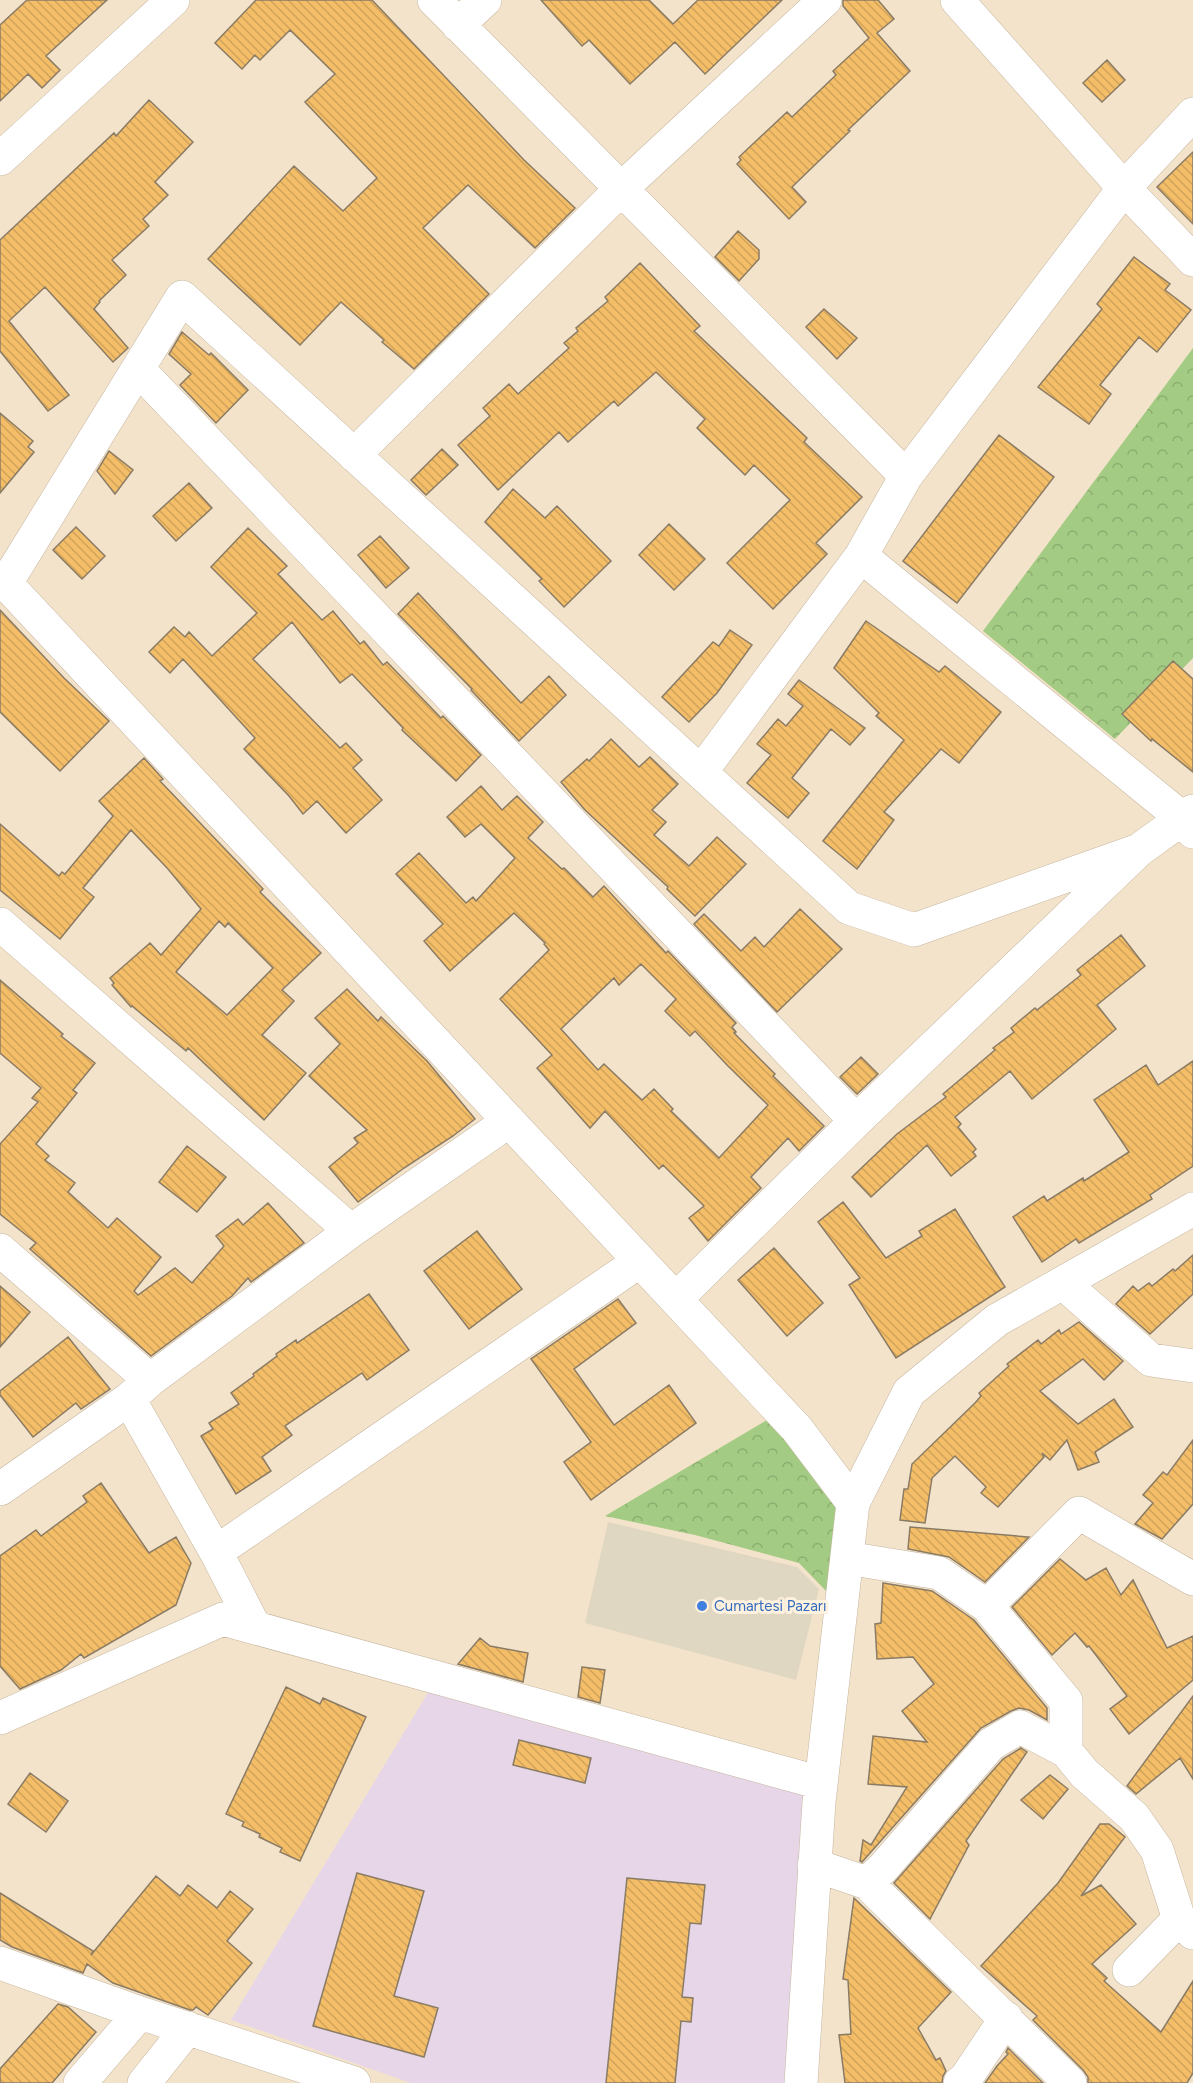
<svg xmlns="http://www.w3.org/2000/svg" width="1193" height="2083" font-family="Figtree,sans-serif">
<defs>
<pattern id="park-crowns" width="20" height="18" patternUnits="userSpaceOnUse" patternTransform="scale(1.5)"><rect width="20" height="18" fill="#a3cb83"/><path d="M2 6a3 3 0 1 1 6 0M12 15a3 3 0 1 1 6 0" fill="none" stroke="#8cae70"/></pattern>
<pattern id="building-back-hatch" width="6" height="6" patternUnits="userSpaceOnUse" patternTransform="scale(1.5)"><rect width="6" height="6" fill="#f4be69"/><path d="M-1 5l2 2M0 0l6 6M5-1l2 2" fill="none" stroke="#d1a35a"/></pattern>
</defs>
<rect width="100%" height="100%" fill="#f4e3cb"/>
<path fill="#e0d7c2" d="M608,1522L797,1567L819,1589L796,1680L585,1623Z"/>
<path fill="#e6d6e8" d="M432,1686L814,1788L788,2083H411L231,2020Z"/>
<path fill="url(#park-crowns)" d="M1193,348V658L1115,739L983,631Z
M772,1417L847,1506L827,1592L799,1563L695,1535L605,1516Z"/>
<path fill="url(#building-back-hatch)" stroke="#8a7b65" stroke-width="1.5" fill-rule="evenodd" d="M27,0H107L46,56L60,70L42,88L28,74L0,101V25Z
M256,0H372L524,160L575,208L535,248L468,185L423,228L489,294L414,369L382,342L384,340L341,302L300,345L208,259L294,166L343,211L377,178L305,102L335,74L290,30L260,60L255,55L242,69L215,43Z
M541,0H649L673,24L698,0H782L705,74L675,42L630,84L589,40L582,46Z
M843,0H878L894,19L877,33L910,71L848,130L850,131L792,187L806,202L789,219L737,164L741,160L739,157L787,112L792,117L836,75L833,71L869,38L843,6Z
M1107,60L1125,80L1102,102L1083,83Z
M149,100L193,142L155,182L168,195L143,219L149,226L112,260L126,275L99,301L100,302L94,309L128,348L113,362L45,287L9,321L69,395L48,411L0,351V240L114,133L116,136Z
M1193,152V224L1157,187Z
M738,231L759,250V259L739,281L715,257Z
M1134,257L1170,284L1165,290L1191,310L1157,352L1139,337L1100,385L1111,394L1089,424L1038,387L1102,309L1097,304Z
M640,263L700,326L694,331L807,438L804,442L862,497L816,543L827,554L773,609L727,563L790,500L754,465L745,475L697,428L705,419L656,372L618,406L614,401L568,442L559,432L498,490L458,445L490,416L483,408L509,384L518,394L569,348L564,343L578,331L576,328L608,301L605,297Z
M824,309L857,338L837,359L806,327Z
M182,332L209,355L211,353L248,390L216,423L180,385L191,374L169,354Z
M0,413L33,441L28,447L34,452L0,493Z
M999,435L1054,477L957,603L903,561Z
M442,449L458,465L426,495L411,480Z
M109,451L133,470L115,494L97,471Z
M189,483L212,508L176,541L153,516Z
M513,489L545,518L557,506L611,561L564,607L539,581L542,579L485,522Z
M669,524L705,559L674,590L639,555Z
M76,527L105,556L82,579L53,550Z
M248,528L287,566L278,574L322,620L333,611L360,644L364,641L383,665L387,662L441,718L443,716L481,755L456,781L402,730L403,728L352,674L340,683L292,622L253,659L340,748L346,743L362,760L353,768L382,800L346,833L317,801L303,814L289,796L244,749L255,738L183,659L170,673L149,652L174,627L185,637L189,632L212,656L257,613L211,567Z
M380,536L409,568L386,588L358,555Z
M418,593L521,703L549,676L566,695L519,741L471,690L472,689L398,614Z
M0,610L64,678L109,721L60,771L0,712Z
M866,621L939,672L945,666L1001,712L959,763L941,749L884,812L894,820L857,869L823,841L904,740L876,716L879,713L834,668Z
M730,630L752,645L717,693L689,722L662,697L713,642L719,646Z
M1173,661L1193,679V772L1152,739L1151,741L1122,714Z
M799,680L865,728L850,745L831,729L792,778L809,793L788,818L747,783L771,755L757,744L778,719L786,726L803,706L788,694Z
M611,739L639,767L650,757L678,784L652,810L666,822L654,835L689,866L717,837L746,864L695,916L667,889L668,887L585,810L561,782L587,759L589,761Z
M144,758L163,779L160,781L263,889L260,892L321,953L282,990L294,1001L262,1035L306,1073L264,1120L188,1048L186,1051L132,1006L131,1007L112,985L114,983L110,978L150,943L161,955L201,909L168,869L131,830L83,888L94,897L60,939L0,890V824L59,876L62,872L65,874L113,816L99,801ZM219,921L225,927L228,923L273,968L227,1015L176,972Z
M481,786L502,810L517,796L543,822L528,838L562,869L564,868L593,897L604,886L666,953L668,951L736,1023L732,1027L736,1032L734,1033L775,1074L773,1076L824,1126L799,1151L788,1138L751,1177L761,1188L708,1241L689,1218L704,1206L663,1165L659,1169L605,1111L590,1128L537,1068L552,1055L500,999L549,950L544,944L545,943L514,913L450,971L424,941L443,924L396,874L419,853L466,903L473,897L476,901L515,858L481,824L465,837L447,817ZM641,964L676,999L665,1011L690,1036L695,1031L728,1066L768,1105L719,1158L671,1111L673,1109L654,1089L642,1100L604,1064L598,1070L561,1029L614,978L619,985Z
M800,909L842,949L777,1012L694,924L704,914L741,951L755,937L764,947Z
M1121,935L1145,966L1097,1005L1116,1029L1032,1099L1010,1071L955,1117L961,1124L958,1127L976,1149L973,1152L976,1156L951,1176L927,1145L871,1197L852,1177L897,1134L946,1097L943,1094L995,1050L993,1048L1014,1032L1011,1028L1035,1008L1037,1010L1081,975L1077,970Z
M0,980L63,1034L61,1036L95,1063L73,1090L77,1093L36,1144L49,1156L45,1160L75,1183L68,1192L108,1228L117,1218L161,1257L134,1291L138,1295L175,1268L192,1283L224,1246L216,1236L238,1219L243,1225L268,1203L304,1243L251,1282L248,1278L232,1296L151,1356L30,1249L36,1243L0,1214V1144L38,1102L32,1098L41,1088L0,1053Z
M347,989L378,1021L381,1017L427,1061L475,1119L453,1136L404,1168L358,1202L329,1167L358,1143L354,1138L367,1130L309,1076L340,1044L315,1018Z
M861,1057L878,1074L857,1094L840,1077Z
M1193,1061V1166L1150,1195L1152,1199L1079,1243L1076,1239L1042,1262L1013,1217L1044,1196L1047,1201L1083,1178L1084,1181L1129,1152L1094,1100L1146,1065L1158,1085Z
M187,1146L226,1177L197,1212L159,1182Z
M843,1202L886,1258L922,1236L919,1231L955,1209L1005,1287L896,1358L849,1285L860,1278L818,1222Z
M477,1231L522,1289L469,1329L424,1271Z
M774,1248L823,1303L787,1336L738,1280Z
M1193,1255V1294L1150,1334L1116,1304L1133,1286L1138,1291L1149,1283L1152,1286L1173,1269L1175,1271Z
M0,1286L30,1312L0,1347Z
M369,1294L409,1350L367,1380L362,1373L285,1426L292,1435L262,1457L271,1471L236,1494L201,1436L213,1429L209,1423L239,1404L231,1393L254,1376L253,1374L277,1356L276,1354L296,1340L297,1343Z
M618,1299L636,1323L574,1369L614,1425L669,1385L696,1423L591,1500L564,1462L591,1442L531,1359Z
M1079,1322L1123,1361L1104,1380L1083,1359L1040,1391L1078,1424L1114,1399L1133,1427L1095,1452L1099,1462L1078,1470L1067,1440L1050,1460L1042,1453L1044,1457L998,1507L981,1493L986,1487L955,1456L932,1478L925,1523L900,1520L904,1489H908L912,1464L975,1403L981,1396L979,1393L1009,1366L1007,1364L1038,1340L1041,1344L1059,1330L1061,1334Z
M68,1337L110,1389L81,1409L76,1403L33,1437L0,1395V1391Z
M1193,1440V1504L1162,1539L1135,1524L1153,1503L1143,1495L1163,1472L1167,1475Z
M101,1483L149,1553L176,1537L191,1563L176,1605L84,1658L81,1654L61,1670L20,1689L0,1666V1556L36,1530L41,1536L87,1502L83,1496Z
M910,1527L1029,1537L985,1582L949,1557L908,1549Z
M1060,1559L1086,1580L1106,1568L1121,1595L1133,1580L1167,1648L1193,1636V1680L1129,1734L1110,1709L1127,1696L1089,1646L1087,1647L1075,1633L1052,1655L1012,1607Z
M883,1583L932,1591L974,1620L1047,1708V1720L1029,1710L1019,1708L1011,1711L981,1728L862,1862L860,1861L863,1840L871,1845L907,1787L868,1784L873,1736L927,1742L902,1711L934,1684L913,1657L877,1659L875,1624L881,1623Z
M480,1638L490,1646L528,1653L523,1682L458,1664Z
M582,1667L605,1670L600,1703L578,1697Z
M286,1687L320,1704L323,1698L366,1717L300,1861L280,1852L282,1848L259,1837L260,1834L242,1826L244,1822L226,1814Z
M1193,1696V1779L1180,1758L1136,1794L1127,1786Z
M519,1740L591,1758L585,1783L513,1765Z
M1021,1748L1027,1752L966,1841L969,1845L930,1919L894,1883L1003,1759Z
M30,1773L68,1801L46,1832L8,1804Z
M1050,1775L1068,1789L1043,1819L1021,1800Z
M1100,1824H1109L1125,1837L1081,1896L1101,1885L1136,1924L1092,1964L1107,1978L1104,1981L1161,2032L1193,1981V2073L1187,2083H1088V2077L1083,2070L1033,2020L1037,2016L981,1966L1058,1883Z
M357,1873L424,1891L394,1996L438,2008L424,2057L313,2026Z
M156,1876L180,1896L188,1885L217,1908L230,1891L253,1909L227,1941L252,1963L208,2015L196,2007L193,2010H190L113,1983L87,1964L83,1973L12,1947L0,1940V1893L93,1951L91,1955Z
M627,1878L705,1885L701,1924L690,1923L682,1997L693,1998L691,2022L681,2021L675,2083H606Z
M854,1898L951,1992L918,2028L936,2060L940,2058L946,2071L943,2076L942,2083H845L839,2035L851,2034L848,1980L843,1979Z
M58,2004L68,2007L96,2032L52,2083H0V2069Z
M1008,2048L1043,2083H985L997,2066L1008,2054L1006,2052Z"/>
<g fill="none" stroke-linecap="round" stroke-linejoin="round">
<defs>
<path id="minor" d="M434,0L906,476
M957,0L1124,188L1193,260
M458,25L485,0
M0,159L173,0
M138,369L856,1121
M354,455L621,189L825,0
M861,556L1182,818L1193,832
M0,577L797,1429L853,1503
M6,583L182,297L849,908L914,930L1139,850
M701,772L861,556L906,476L1124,188L1193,114
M0,924L351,1231
M0,1250L150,1380
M1063,1283L1151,1360L1193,1366
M676,1299L856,1121L1139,850L1193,811
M129,1399L216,1552L255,1628
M0,1489L129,1399L150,1380L351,1231L509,1121
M216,1552L640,1261
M847,1558L939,1573L987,1606L1066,1701V1751L1084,1773L1134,1817L1157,1850L1179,1919L1193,1933
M987,1606L1079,1513L1193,1579
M0,1718L223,1619L821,1783
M814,1865L867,1883L1070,2083
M867,1883L883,1868L991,1744L1020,1727L1066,1751
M0,1963L140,2013L354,2083
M1129,1970L1179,1919
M80,2083L140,2013
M144,2083L188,2028
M801,2083L819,1802L853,1503L909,1392L997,1320L1193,1209
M960,2083L966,2078L1006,2018"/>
</defs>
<use href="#minor" stroke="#c6b69f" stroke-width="34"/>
<use href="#minor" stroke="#fff" stroke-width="33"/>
</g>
<circle fill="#3f7fe0" stroke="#fef1de" stroke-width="2" cx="702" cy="1606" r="6"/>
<g text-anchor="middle" stroke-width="6" stroke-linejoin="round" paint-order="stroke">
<g font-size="15" fill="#366cbe" stroke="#fef1de" text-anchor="start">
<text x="714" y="1611">Cumartesi Pazarı</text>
</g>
</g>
</svg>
